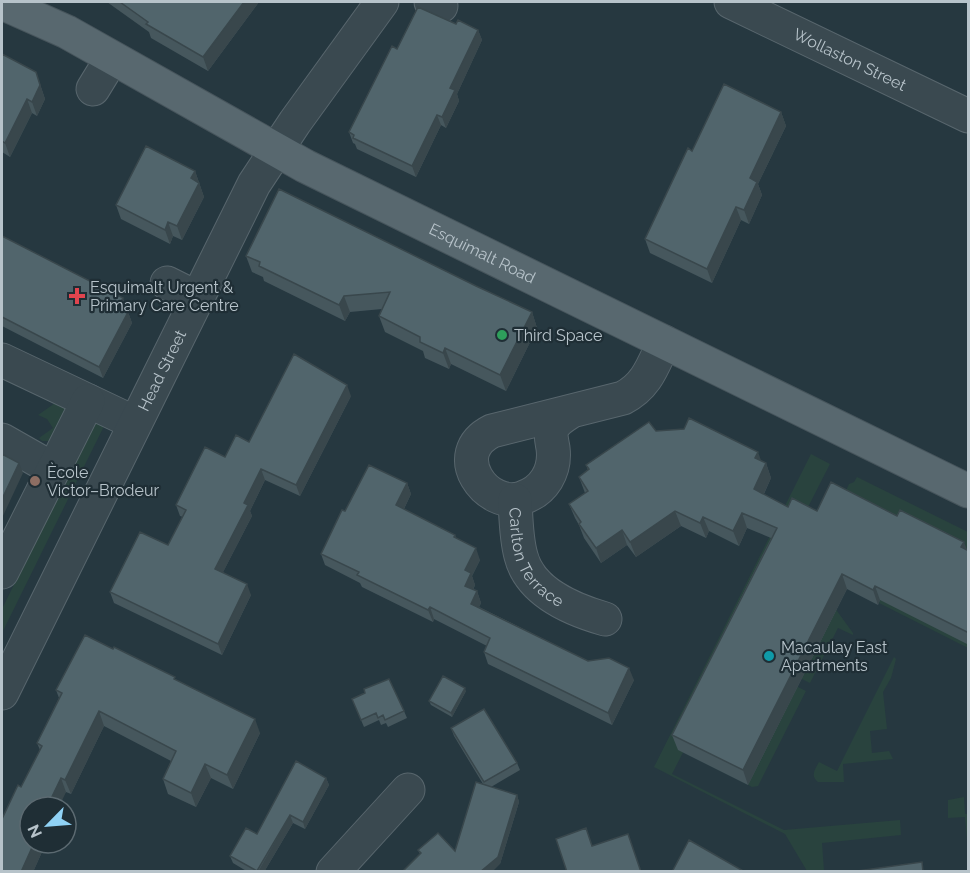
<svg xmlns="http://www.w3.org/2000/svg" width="970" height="873" font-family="Raleway,sans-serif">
<rect width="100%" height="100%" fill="#263840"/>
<path fill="#29433e" d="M58,401L66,406V411L50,441H42L39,438L53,428L47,419L38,415Z
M91,420L106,422L2,633V609L71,469Z
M811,454L830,464L672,774L784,830L900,820L901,835L822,843L824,871H807L785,834L654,767Z
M857,477L968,532V563L842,499L849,484L854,482Z
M883,595L968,638V648L879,603Z
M832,604L853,633V635L838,628L810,683L796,676Z
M894,657L896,659L891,678L883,692L887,729L870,731L872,753L889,751L893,759L843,764L844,782H818C810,776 815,769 819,762L837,771Z
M792,684L806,691L758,786L752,787L743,782Z
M964,797L965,814H968V851L965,817L948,818V800Z"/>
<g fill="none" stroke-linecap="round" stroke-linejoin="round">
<defs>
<g id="minor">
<path d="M431,2L441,6"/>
<path id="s1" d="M731,2L968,116"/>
<path d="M93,89L112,58"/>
<path d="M167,283L197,298"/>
<path d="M2,360L135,423"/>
<path d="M572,411C564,416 556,420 552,429C550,435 552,442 553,448C556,471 544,491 522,498C487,510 446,454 492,431L623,398C647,386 653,365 664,342"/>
<path d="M2,440L53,469"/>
<path id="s2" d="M515,500C516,518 516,538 521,556C530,592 573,610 605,619"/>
<path d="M2,572L88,401"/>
<path id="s3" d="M2,693L254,184L295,122L382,2"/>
<path d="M333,872L408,790"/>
</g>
<g id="major">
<path id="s4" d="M2,3L67,32L305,166L968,491"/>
</g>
</defs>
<use href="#minor" stroke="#58666d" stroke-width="35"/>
<use href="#major" stroke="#47555c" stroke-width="35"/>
<use href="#minor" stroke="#3a4950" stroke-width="33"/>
<use href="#major" stroke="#58686f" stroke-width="33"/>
</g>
<path fill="#46575d" d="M107,2H259L208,71L151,38L149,32Z
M456,24L478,30L482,40L457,94L459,101L446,128L441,125L416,177L357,149L355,144L353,143L349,132L397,49Z
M2,54L36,72L45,99L37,116L32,113L10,157L2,152Z
M781,112L786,126L758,184L762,195L749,224L741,220L712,283L650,253L645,239L692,151Z
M195,171L204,197L182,240L173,236L170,244L121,219L116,205Z
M2,236L127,309L126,311L128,312L132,323L103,378L2,326Z
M246,256L476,286L532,312L537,328L506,391L451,364L449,369L425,358L423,351L385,332L379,316L382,309L350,312L345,321L264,281L263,277L252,272Z
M351,396L300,496L265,480L250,511L252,516L223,572L251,595L222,655L114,603L110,592L168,545L183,517L180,516L176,505L225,457L249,442Z
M656,431L761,461L766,463L771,478L764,494L788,507L817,511L969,551V645L880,600L878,605L847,589L748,785L678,750L672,735L771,538L747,528L739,546L709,531L706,538L681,526L636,557L627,545L601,563L584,538L579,525L575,518L569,504L585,493L579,477L588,470L586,465Z
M407,483L411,494L404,509L455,535L456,538L480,560L472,576L475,585L473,590L477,591L481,603L479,607L588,661L634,680L612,725L488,664L484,652L487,646L434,619L433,622L362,587L360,583L325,565L321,554L345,511Z
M176,680L260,733L233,789L211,778L196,807L168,794L163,779L171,761L104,726L71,794L66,792L30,843H46L33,872L21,787L40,750L37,743L59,698L56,690Z
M466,691L452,717L431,705L429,701Z
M352,699L404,711L407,718L388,727L386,723L381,725L379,720L364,727Z
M451,728L517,763L520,770L491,787L517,795L519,802L500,864L420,854L418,850L455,851L483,784L454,736Z
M326,778L329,785L305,829L293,823L264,872H248L233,863L230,856Z"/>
<path fill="#39474c" d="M244,2H259L208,71L203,57Z
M478,30L482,40L457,94L459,101L446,128L442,117L450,88Z
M36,72L45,99L37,116L32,102Z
M27,99L32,113L10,157L5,143Z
M781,112L786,126L758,184L762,195L749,224L744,210L750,178Z
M437,115L441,125L416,177L412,166Z
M195,171L204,197L182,240L177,226L191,178Z
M736,207L741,220L712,283L707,269Z
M168,222L173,236L170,244L165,230Z
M344,296L350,312L345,321L339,305Z
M123,298L127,309L121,319L117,308Z
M128,312L132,323L103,378L99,367Z
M532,312L537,328L506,391L500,375Z
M445,348L451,364L449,369L443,353Z
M347,385L351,396L300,496L296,485Z
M758,452L763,466L755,458Z
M19,463L23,473L2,518V499Z
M766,463L771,478L759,504L754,489Z
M261,469L265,480L250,511L252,516L219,580L215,569L244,503Z
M407,483L411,494L400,517L396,505Z
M675,511L681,526L636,557L630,542Z
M742,513L747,528L739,546L733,531Z
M703,517L709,531L706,538L700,523Z
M622,530L627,545L601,563L596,548Z
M964,542L969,555L961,547Z
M476,548L480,560L472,576L475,585L469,597L465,586V570Z
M842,574L847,589L748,785L743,770Z
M247,584L251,595L222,655L218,644Z
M875,586L880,600L878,605L873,590Z
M477,591L481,603L475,615L471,604Z
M430,607L434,619L433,622L428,610Z
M629,668L634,680L612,725L608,713Z
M465,688L466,691L452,717L451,713Z
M99,711L104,726L71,794L65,780Z
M255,719L260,733L233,789L227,775Z
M205,764L211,778L196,807L191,793Z
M61,778L66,792L59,807H47Z
M326,778L329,785L305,829L303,822Z
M517,795L519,802L500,864L492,872H480Z
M290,815L293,823L264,872H258Z
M34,843H46L33,872H21Z"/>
<path fill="#51656c" stroke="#39474c" stroke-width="1.5" d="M120,2H244L203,57L146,24L148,22Z
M418,7L456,24L458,20L478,30L450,88L455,90L442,117L437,115L412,166L353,138L354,135L349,132L392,46L397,49Z
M2,54L36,72L40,85L32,102L27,99L5,143L2,141Z
M724,84L781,112L750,178L757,182L744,210L736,207L707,269L645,239L688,148L692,151Z
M146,146L195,171L191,178L199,183L177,226L168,222L165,230L116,205Z
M279,189L476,286L532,312L500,375L445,348L443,353L420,342V337L379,316L390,292L344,296L339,305L259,266L260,262L246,256Z
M2,236L123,298L117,308L128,312L99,367L2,317Z
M294,354L347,385L296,485L261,469L244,503L248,505L215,569L247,584L218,644L110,592L140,532L168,545L186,510L176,505L205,447L225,457L236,435L249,442Z
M689,418L758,452L755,458L766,463L754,489L788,507L792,498L817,511L831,482L897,516L900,510L964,542L961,547L969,551V633L875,586L873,590L842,574L743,770L672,735L777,528L742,513L733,531L703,517L700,523L675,511L630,542L622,530L596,548L579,524L581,522L569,504L588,491L579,477L589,469L586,465L649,422L656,431L684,429Z
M2,454L19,463L2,499Z
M369,465L407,483L396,505L455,535L454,537L476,548L465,570L471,573L465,586L477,591L471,604L588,661L609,658L629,668L608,713L484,652L490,638L430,607L428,610L357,575L359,572L321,554L342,510L345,511Z
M85,635L113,649L114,647L130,655L175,677L174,679L255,719L227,775L205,764L191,793L163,779L176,751L99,711L65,780L61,778L47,807H30V843H34L21,872H2V819L18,785L21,787L42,746L37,743L62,693L56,690Z
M443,676L465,688L451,713L429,701Z
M389,679L404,711L385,720L383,715L378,718L376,713L361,720L352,699L365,693L364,689Z
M484,709L517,763L484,782L451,728Z
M296,761L326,778L303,822L290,815L257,871L230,856L246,828L257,834Z
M476,782L517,795L498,857L480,872H402L421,853L418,850L438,833L455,851Z
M586,828L592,846L628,834L641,872H567L556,839Z
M689,840L745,872H672Z
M922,862L923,872H850Z"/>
<path fill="#e0444e" stroke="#1f2e35" stroke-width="2" d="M74 287h6v6h6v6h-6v6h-6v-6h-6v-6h6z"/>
<circle fill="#2e9e5b" stroke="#1f2e35" stroke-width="2" cx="502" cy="335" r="6"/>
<circle fill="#8d6e63" stroke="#1f2e35" stroke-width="2" cx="35" cy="481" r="6"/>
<circle fill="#0f9aa8" stroke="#1f2e35" stroke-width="2" cx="769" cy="656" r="6"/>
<g text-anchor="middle" stroke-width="4.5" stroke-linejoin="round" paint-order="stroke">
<g font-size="16" fill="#b7c3ca" stroke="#1f2e35">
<text dy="6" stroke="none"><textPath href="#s1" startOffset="132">Wollaston Street</textPath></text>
<text dy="6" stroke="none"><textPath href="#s4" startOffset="542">Esquimalt Road</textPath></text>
<text dy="6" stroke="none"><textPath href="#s3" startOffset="360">Head Street</textPath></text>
<text dy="6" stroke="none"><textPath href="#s2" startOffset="64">Carlton Terrace</textPath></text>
</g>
<g font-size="16" fill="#b7c3ca" stroke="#1f2e35" text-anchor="start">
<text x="90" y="293">Esquimalt Urgent &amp;<tspan x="90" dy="18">Primary Care Centre</tspan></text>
<text x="514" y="341">Third Space</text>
<text x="47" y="478">Ècole<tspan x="47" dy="18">Victor–Brodeur</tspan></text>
<text x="781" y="653">Macaulay East<tspan x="781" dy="18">Apartments</tspan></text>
</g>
</g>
<rect width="970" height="873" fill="none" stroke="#b7c3ca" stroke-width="6"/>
<g transform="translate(48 825) rotate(245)"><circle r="28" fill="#1f2e35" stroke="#5c6a71" stroke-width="1.5"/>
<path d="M0-4.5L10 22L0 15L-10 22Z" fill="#90d2f5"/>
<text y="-9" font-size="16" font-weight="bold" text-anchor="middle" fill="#b7c3ca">N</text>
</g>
</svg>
